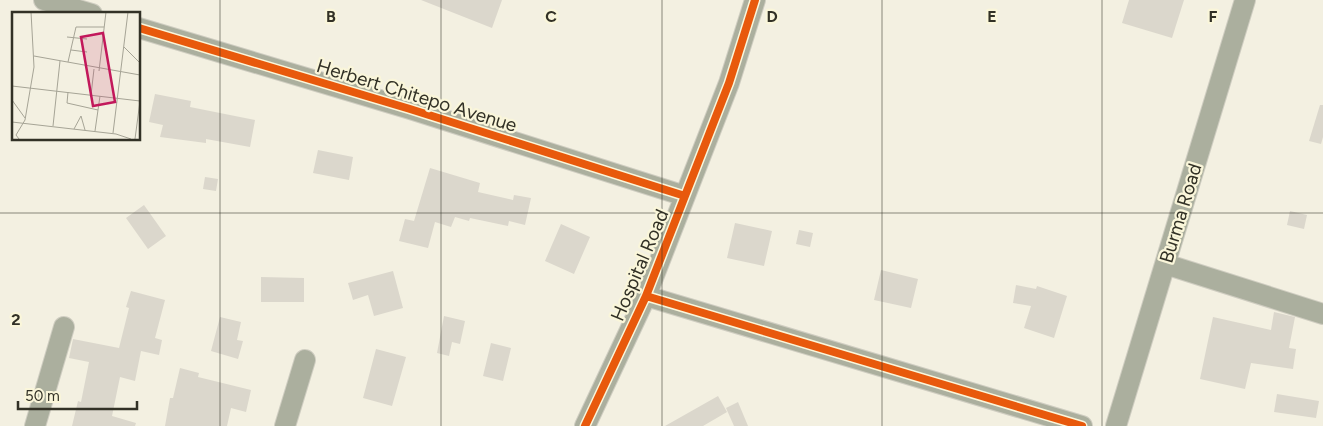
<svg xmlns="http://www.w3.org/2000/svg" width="1323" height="426" font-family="Figtree,sans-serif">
<rect width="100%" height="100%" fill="#f3f0e1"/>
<path fill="#dbd7cc" d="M421,0H502L492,28Z
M1129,0H1184L1172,38L1122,23Z
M155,94L191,101L190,107L255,120L250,147L206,139V143L160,137L163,125L149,122Z
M1320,105H1323V137L1321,144L1309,141Z
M318,150L353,157L349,180L313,173Z
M430,168L480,183L478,192L513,200L514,195L531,198L525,225L509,221L508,226L470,218L469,221L455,217L451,227L435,222L428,248L399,241L405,219L414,221Z
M205,177L218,179L216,191L203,189Z
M144,205L166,236L148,249L126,218Z
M1290,211L1307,215L1304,229L1287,225Z
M735,223L772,231L764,266L727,258Z
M561,224L590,237L574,274L545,261Z
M799,230L813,233L810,247L796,244Z
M881,270L918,279L911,308L874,300Z
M393,271L403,308L374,316L368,295L353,300L348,283Z
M261,277L304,278V302H261Z
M1016,285L1036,289L1037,286L1067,296L1054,338L1024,328L1031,306L1013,303Z
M131,291L165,300L155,338L162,340L159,355L141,351L135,381L120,377L112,416L136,423L135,426H72L78,401L81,402L89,362L69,358L73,339L119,348L129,308L126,307Z
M1274,312L1295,317L1289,348L1296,349L1293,369L1251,363L1245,389L1200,379L1213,317L1271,330Z
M444,316L465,321L460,344L452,342L449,356L437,353Z
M220,317L241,322L237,340L243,341L238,359L211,351Z
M491,343L511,348L503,381L483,376Z
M376,349L406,357L392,406L363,398Z
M180,368L199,373L198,377L251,390L246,412L231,408L227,426H165L170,398H173Z
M1277,394L1319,401L1316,418L1274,412Z
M718,396L727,412L703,426H665Z
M738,402L748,426H734L726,408Z"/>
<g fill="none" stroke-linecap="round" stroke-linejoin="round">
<defs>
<path id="minor" d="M44,0L92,14
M139,28L410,109L685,196
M1165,264L1323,314
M646,296L1082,426
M35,426L64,327
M285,426L305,360
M585,426L646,296L729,83L755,0
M1116,426L1245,0"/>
</defs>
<use href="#minor" stroke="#cfcdc1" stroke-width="22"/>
<use href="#minor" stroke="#abaf9e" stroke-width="20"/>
<defs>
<path id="cycleway" d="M139,28L410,109L685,196
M646,296L1082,426
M585,426L646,296L729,83L755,0"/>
</defs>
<use href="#cycleway" stroke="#faf6da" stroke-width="11"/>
<use href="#cycleway" stroke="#e8590c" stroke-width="8"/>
</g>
<path fill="none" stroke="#323126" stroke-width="1" stroke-opacity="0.55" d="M220,0V426M441,0V426M662,0V426M882,0V426M1102,0V426M0,213H1323"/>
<g text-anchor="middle" stroke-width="4.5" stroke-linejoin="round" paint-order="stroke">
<g font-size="19" fill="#323126" stroke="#faf6da">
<text transform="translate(417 95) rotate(17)" y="7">Herbert Chitepo Avenue</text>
<text transform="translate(1180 213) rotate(-73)" y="7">Burma Road</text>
<text transform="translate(639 265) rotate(-67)" y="7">Hospital Road</text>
</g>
</g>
<g transform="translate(12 12)">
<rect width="128" height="128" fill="#f3f0e1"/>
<path fill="none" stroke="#a6a496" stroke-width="1" d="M55,25L75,27M112,35L128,51M59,38L75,40M22,44L128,63M56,50L64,15H92M87,59L94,0M0,74L128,89M56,80L55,91L86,98M79,83L82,57M0,88L13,106M0,110L104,122L119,127M41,114L48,49M62,117L69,104L73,118M83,119L88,84M101,121L116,0M7,127L4,123L13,108L22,55L19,0M123,127L128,89"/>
<path fill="#c2185b" fill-opacity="0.15" stroke="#c2185b" stroke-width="2.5" d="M91,21L103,90L81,94L69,25Z"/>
<rect width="128" height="128" fill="none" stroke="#323126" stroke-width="2.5"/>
</g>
<g font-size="16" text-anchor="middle" font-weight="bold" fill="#323126" stroke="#faf6da" stroke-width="4.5" stroke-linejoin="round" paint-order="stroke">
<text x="331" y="22">B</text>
<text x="551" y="22">C</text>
<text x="772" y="22">D</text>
<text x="992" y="22">E</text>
<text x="1213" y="22">F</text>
<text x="16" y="325">2</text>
</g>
<path d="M18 401v8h119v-8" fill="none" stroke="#323126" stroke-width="2.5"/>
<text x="25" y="401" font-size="15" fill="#323126" stroke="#faf6da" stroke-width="4" paint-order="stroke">50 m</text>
</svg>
